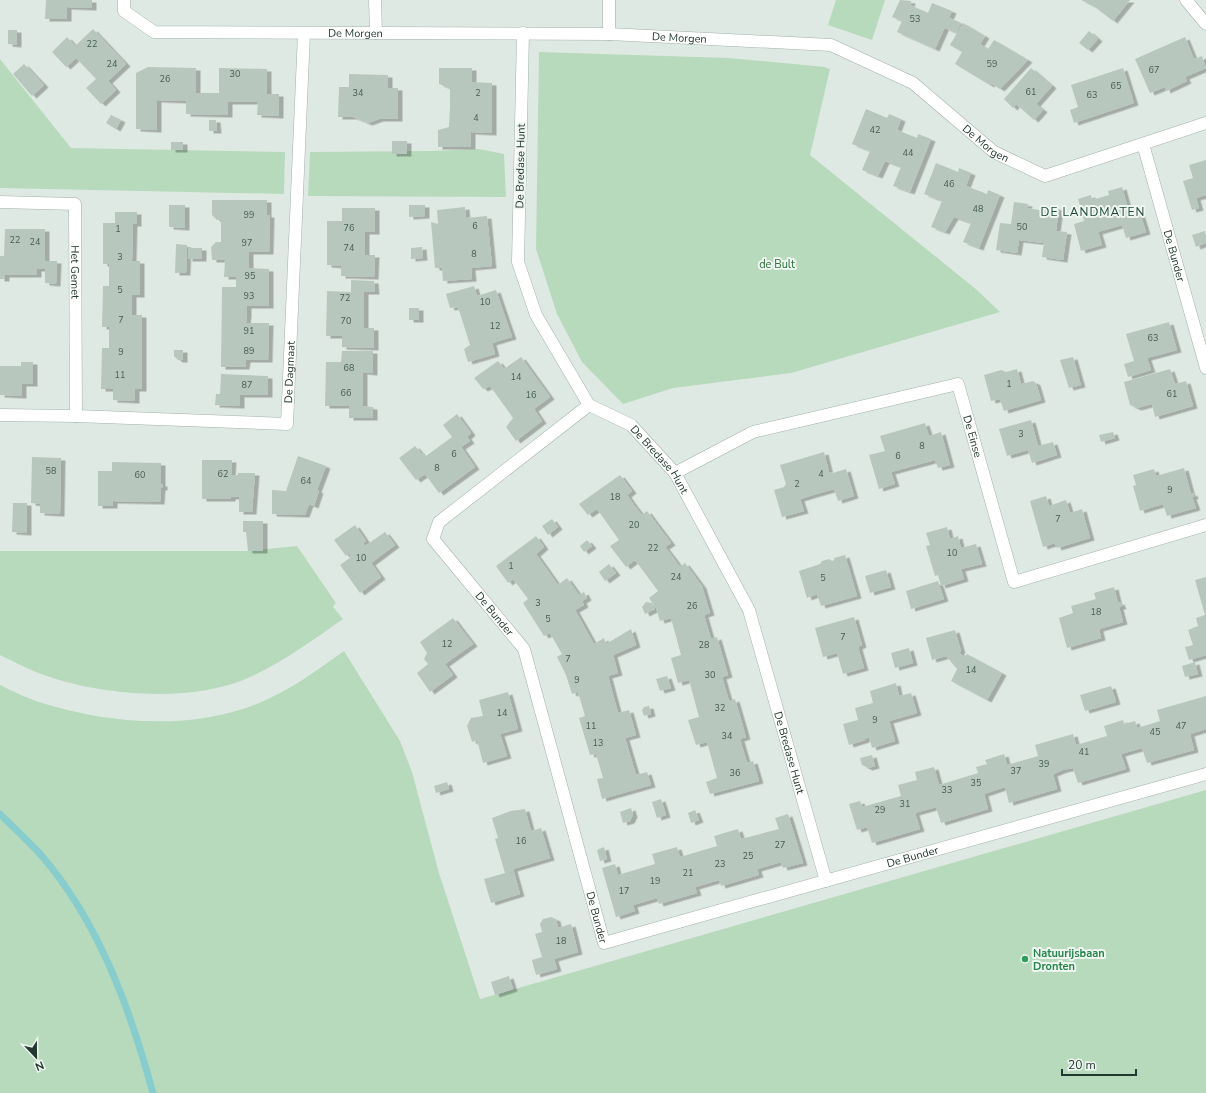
<svg xmlns="http://www.w3.org/2000/svg" width="1206" height="1093" font-family="'Nunito Sans',sans-serif">
<defs>
<filter id="shadow"><feDropShadow dx="4.5" dy="2.5" stdDeviation="0" flood-color="#0004"/></filter>
</defs>
<rect width="100%" height="100%" fill="#dfe9e3"/>
<path fill="#b8dabc" d="M836,0H885L872,40L828,25Z
M539,52L729,58L825,67L830,69L810,155L977,290L1000,312L791,373L673,388L623,404L582,362L557,314L536,249Z
M0,59L71,148L285,152L284,194L0,188Z
M479,149L504,154L506,197L308,196L310,152L431,151Z
M297,546L336,603L333,607L343,619C313,640 283,662 250,677C194,703 104,696 47,676C31,671 15,662 0,655V551H246Z
M344,651L400,741L412,772L439,873L480,999L1206,790V1093H0V685C13,691 26,698 39,702C108,724 190,731 259,703C289,691 317,670 344,651Z"/>
<g fill="none" stroke-linecap="round" stroke-linejoin="round">
<path stroke="#88cdcd" stroke-width="7" d="M0,814C14,828 28,841 41,855C99,922 130,1009 153,1093"/>
</g>
<path fill="#b7c7be" filter="url(#shadow)" d="M46,0H92V8L67,7V19H45Z
M900,0L911,1L910,5L928,13L932,3L952,11L935,49L897,32L902,21L892,17Z
M1081,0H1130L1113,21L1095,7Z
M950,18L961,23L956,33L945,28Z
M963,23L985,36L980,44L988,49L994,40L1028,60L1000,89L991,83L990,85L955,64L962,52L950,45Z
M93,29L126,64L108,81L116,90L101,104L86,88L96,79L76,58L66,67L52,52L67,37L75,46Z
M8,30H17V45L8,44Z
M1089,31L1098,39L1088,50L1079,43Z
M1185,37L1194,59L1202,56L1206,68L1185,77L1187,81L1166,91L1165,87L1150,93L1135,59Z
M24,64L44,85L32,96L13,74Z
M148,67L196,68V93H219V68L267,69V94H279V116L257,115L258,102H228V115L186,114V101L157,100V130L136,129V73Z
M439,68H472V82L492,83V133L471,132V147H438V130L449,127L450,107V88L439,84Z
M1031,68L1052,86L1036,104L1043,110L1034,120L1016,104L1013,108L1004,99Z
M1123,68L1134,103L1074,123L1070,110L1078,107L1071,85Z
M349,74L388,75V88H398V119H379L368,123L353,117H338L339,87H349Z
M866,109L887,118L889,114L901,119L897,130L917,138L918,134L931,139L910,192L893,186L901,167L885,161L878,176L862,170L870,151L852,144Z
M111,115L121,120L116,129L106,123Z
M209,120H216L217,131H209Z
M392,141H407V154H392Z
M171,142H183V150H171Z
M1206,160V195L1196,198L1199,208L1192,210L1183,181L1193,178L1189,165Z
M936,163L958,172L959,168L971,173L966,186L987,194L988,190L1000,195L979,248L963,242L971,223L954,217L945,232L931,227L942,201L924,194Z
M1122,187L1128,209L1138,206L1146,232L1126,238L1122,225L1098,232L1102,245L1081,251L1074,224L1084,221L1078,199L1091,195L1092,200L1109,195L1108,191Z
M212,200H267V215H270L269,252H249V268L269,269V306H247V314L246,323H269L268,360H246L245,367H221L222,287H236V277H224L225,260H212L211,247L216,242H221V220H217L212,215Z
M1014,202L1028,204L1027,208L1045,211V206L1059,208L1056,231L1067,232L1063,260L1042,257L1044,243L1019,240L1017,253L996,250L1000,223L1011,224Z
M169,205H185V228L169,227Z
M409,205H425V216L409,217Z
M465,207L466,218L487,216L492,266L471,268L472,279L443,281L442,268H435L431,222L438,224L437,210Z
M342,208H375V232H365V255H375L374,277L341,276V266L327,265V221H342Z
M115,212H137V224H133L132,261H140V295H132V315H142V389H135V401L113,400V389H101L102,348H109V327H102L103,286H109V264H103V223H115Z
M5,229H45V261H57L56,284L45,283V269H37V275H5V279H0V256H4Z
M1205,231L1206,243L1196,247L1192,235Z
M176,244L187,245L186,273H175Z
M422,247L423,258L411,259V248Z
M188,248H202V259H188Z
M351,280L374,281L375,292H364V328H374V348L342,347V336H326L327,291L351,292Z
M474,286L477,296L496,290L512,337L492,343L495,354L468,362L464,349L470,345L458,307L450,308L446,294Z
M409,308H419V320H409Z
M1169,322L1177,350L1147,358L1151,370L1128,377L1124,364L1134,361L1126,334Z
M174,350H183V360H178L174,356Z
M342,351H373V373L363,372V406L373,407V418H349V406H325L326,362H341Z
M521,357L550,397L534,409L542,421L516,441L506,427L513,418L490,386L483,389L474,378L498,361L504,369Z
M1073,357L1081,385L1069,388L1060,360Z
M21,362H33V384H22V396L0,395V366H21Z
M1017,369L1021,384L1033,381L1036,383L1041,400L1004,411L1000,399L991,401L984,375L1001,370L1006,372Z
M1170,369L1175,384L1186,381L1193,406L1155,417L1152,404L1137,408L1130,405L1124,382Z
M221,374L268,376V395H240V406L215,405L216,394H220Z
M457,414L471,433L467,437L470,441L461,447L475,467L439,493L425,474L416,480L399,458L415,446L422,454L424,453L426,456L452,437L443,425Z
M1031,420L1038,446L1053,442L1057,455L1032,463L1028,450L1007,456L999,429Z
M925,423L929,436L941,432L950,465L938,468L935,460L891,472L895,484L879,489L869,455L885,451L880,436Z
M1113,432L1115,438L1101,442L1099,435Z
M824,452L829,472L833,473L846,469L854,496L838,501L834,489L813,495L800,499L804,511L782,517L774,490L784,487L786,484L780,465Z
M298,456L326,466L317,490L319,491L314,506L309,504L305,515L272,514V490L286,491Z
M32,457L61,458L60,514L40,513V504L31,503Z
M202,460H232L231,475H238V473H255L252,512H239V497H231V499H202Z
M112,462L161,463V484H163V488H161L160,502L113,501V506H98V471H112Z
M1184,468L1191,494L1193,493L1194,497H1192L1196,508L1167,516L1163,504L1140,511L1133,486L1136,485L1133,475L1154,469L1156,476Z
M620,475L632,491L627,495L634,505L642,515L647,511L671,543L665,547L672,556L680,567L685,563L702,586L710,613L704,615L711,639L717,637L728,675L722,677L729,701L735,699L746,737L740,739L747,763L753,761L759,781L710,794L706,782L717,778L707,742L696,745L688,720L699,717L689,680L678,683L671,658L681,655L671,618L660,621L656,608L649,598L658,591L635,560L626,567L610,546L619,540L597,509L588,515L579,504Z
M1046,496L1049,506L1066,500L1070,513L1082,509L1090,538L1057,548L1055,543L1043,547L1030,501Z
M13,503H27V533L12,532Z
M552,519L558,527L548,535L542,526Z
M243,521H263V551H248L246,532H243Z
M355,525L366,541L363,543L365,546L385,532L395,545L371,563L381,577L360,593L340,565L351,557L349,553L346,556L334,540Z
M947,527L950,539L958,536L961,548L976,544L982,564L961,569L964,579L941,586L938,575L935,576L926,546L930,545L926,533Z
M536,536L544,547L536,554L558,585L567,578L579,595L584,592L587,598L582,601L584,605L575,610L594,644L604,638L606,644L631,629L636,645L613,655L618,673L608,676L618,713L629,710L636,735L625,738L636,775L647,772L651,785L602,799L597,779L603,778L596,754L590,755L579,718L585,716L578,692L572,694L566,675L557,657L562,654L550,633L544,636L523,603L528,599L513,579L508,583L496,566Z
M587,540L592,546L584,552L580,546Z
M845,555L857,596L821,606L817,594L807,598L799,571L820,564L822,561L829,559L832,561L834,560V558Z
M609,564L616,573L605,581L599,572Z
M886,570L891,587L870,593L865,576Z
M1206,577V655L1189,660L1185,647L1193,645L1188,630L1198,626L1196,618L1205,615L1195,580Z
M938,581L944,599L911,609L906,591Z
M1114,587L1118,603L1120,602L1122,607H1119L1123,622L1099,629L1101,638L1067,648L1059,618L1073,613L1071,606L1096,599L1094,593Z
M646,602L652,603L655,609L645,614L642,607Z
M854,617L862,645L858,647L864,668L843,674L837,653L823,657L815,628Z
M453,618L473,644L445,664L453,675L430,692L417,673L428,664L424,659L427,653L420,642Z
M955,630L961,651L959,652L964,657L967,654L1002,673L987,700L951,681L957,669L946,656L932,660L926,638Z
M909,648L913,663L895,668L891,653Z
M1195,662L1198,674L1185,677L1182,666Z
M667,676L671,688L660,691L656,679Z
M896,683L899,696L911,693L917,713L889,721L895,741L872,748L869,737L865,739V740L849,745L843,724L858,720L855,708L873,703L870,691Z
M1111,686L1116,702L1085,711L1080,695Z
M508,692L518,729L500,734L507,756L483,763L477,740L472,742L467,726L471,718L483,716L479,700Z
M1206,696V729L1190,734L1194,750L1147,763L1142,748L1121,754L1126,769L1078,783L1073,768L1063,770L1053,774L1057,789L1009,803L1005,787L984,794L988,809L941,823L936,807L915,813L920,829L872,843L867,827L857,830L849,804L860,801L862,807L901,796L898,785L917,780L915,772L934,767L939,785L978,773L976,767L987,764L985,760L1004,754L1007,765L1038,756L1035,745L1073,734L1076,745L1107,736L1104,726L1123,720L1124,724L1135,721L1137,728L1160,721L1157,710Z
M649,706L651,714L644,716L642,710L644,707Z
M872,755L875,766L868,768L862,765L860,758Z
M447,782L449,789L436,793L434,786Z
M661,799L666,815L657,818L652,802Z
M631,808L633,815L630,821L623,823L620,812Z
M525,809L531,831L541,828L550,858L513,869L520,894L491,903L484,879L505,873L495,839L498,838L492,818L511,811Z
M695,810L699,820L691,823L688,813Z
M788,814L803,863L783,868L781,862L757,869L759,875L721,886L719,880L695,887L697,893L659,904L657,898L633,905L635,911L616,917L602,868L615,864L618,875L655,864L652,854L677,847L680,857L717,846L714,836L738,829L741,839L779,829L775,818Z
M604,847L607,859L600,861L597,850Z
M551,917L556,919L558,928L571,924L578,952L554,959L557,969L536,975L532,960L542,957L535,934L542,932L540,924L543,919Z
M509,976L513,989L495,995L491,982Z"/>
<g fill="none" stroke-linecap="round" stroke-linejoin="round">
<defs>
<g id="minor">
<path id="s1" d="M124,0V11L154,32L609,34L831,45L913,83L994,152L1045,176L1206,123"/>
<path d="M375,0L376,33"/>
<path d="M609,0V34"/>
<path d="M1186,0L1206,24"/>
<path id="s2" d="M523,33L518,262L536,315L589,405L631,425L675,473L749,610L826,881"/>
<path id="s3" d="M1143,144L1206,368"/>
<path id="s4" d="M0,202L75,204L76,416"/>
<path id="s5" d="M589,405L439,522L433,539L524,649L604,943L1206,774"/>
<path id="s6" d="M0,415L76,416L287,424L304,33"/>
<path id="s7" d="M675,473L753,432L958,384L1014,582L1206,525"/>
</g>
</defs>
<use href="#minor" stroke="#a2b1a9" stroke-width="13"/>
<use href="#minor" stroke="#fff" stroke-width="12"/>
</g>
<circle fill="#2e9e5b" stroke="#eff6f1" stroke-width="1.5" cx="1025" cy="959" r="4"/>
<g text-anchor="middle" stroke-width="4" stroke-linejoin="round" paint-order="stroke">
<g font-size="9" fill="#465c52">
<text x="915" y="22">53</text>
<text x="92" y="47">22</text>
<text x="112" y="67">24</text>
<text x="992" y="67">59</text>
<text x="1154" y="73">67</text>
<text x="235" y="77">30</text>
<text x="165" y="82">26</text>
<text x="1116" y="89">65</text>
<text x="1031" y="95">61</text>
<text x="358" y="96">34</text>
<text x="478" y="96">2</text>
<text x="1092" y="98">63</text>
<text x="476" y="121">4</text>
<text x="875" y="133">42</text>
<text x="908" y="156">44</text>
<text x="949" y="187">46</text>
<text x="978" y="212">48</text>
<text x="249" y="218">99</text>
<text x="475" y="229">6</text>
<text x="1022" y="230">50</text>
<text x="349" y="231">76</text>
<text x="118" y="232">1</text>
<text x="15" y="243">22</text>
<text x="35" y="245">24</text>
<text x="247" y="246">97</text>
<text x="349" y="251">74</text>
<text x="474" y="257">8</text>
<text x="120" y="260">3</text>
<text x="250" y="279">95</text>
<text x="120" y="293">5</text>
<text x="249" y="299">93</text>
<text x="345" y="301">72</text>
<text x="485" y="305">10</text>
<text x="121" y="323">7</text>
<text x="346" y="324">70</text>
<text x="495" y="329">12</text>
<text x="249" y="334">91</text>
<text x="1153" y="341">63</text>
<text x="249" y="354">89</text>
<text x="121" y="355">9</text>
<text x="349" y="371">68</text>
<text x="120" y="378">11</text>
<text x="516" y="380">14</text>
<text x="1009" y="387">1</text>
<text x="247" y="388">87</text>
<text x="346" y="396">66</text>
<text x="1172" y="397">61</text>
<text x="531" y="398">16</text>
<text x="1021" y="437">3</text>
<text x="922" y="449">8</text>
<text x="454" y="457">6</text>
<text x="898" y="459">6</text>
<text x="437" y="471">8</text>
<text x="51" y="474">58</text>
<text x="223" y="477">62</text>
<text x="821" y="477">4</text>
<text x="140" y="478">60</text>
<text x="306" y="484">64</text>
<text x="797" y="487">2</text>
<text x="1170" y="493">9</text>
<text x="615" y="500">18</text>
<text x="1058" y="522">7</text>
<text x="634" y="528">20</text>
<text x="653" y="551">22</text>
<text x="952" y="556">10</text>
<text x="361" y="561">10</text>
<text x="511" y="569">1</text>
<text x="676" y="580">24</text>
<text x="823" y="581">5</text>
<text x="538" y="606">3</text>
<text x="692" y="609">26</text>
<text x="1096" y="615">18</text>
<text x="548" y="622">5</text>
<text x="843" y="640">7</text>
<text x="447" y="647">12</text>
<text x="704" y="648">28</text>
<text x="568" y="662">7</text>
<text x="971" y="673">14</text>
<text x="710" y="678">30</text>
<text x="577" y="683">9</text>
<text x="720" y="711">32</text>
<text x="502" y="716">14</text>
<text x="875" y="723">9</text>
<text x="591" y="729">11</text>
<text x="1181" y="729">47</text>
<text x="1155" y="735">45</text>
<text x="727" y="739">34</text>
<text x="598" y="746">13</text>
<text x="1084" y="755">41</text>
<text x="1044" y="767">39</text>
<text x="1016" y="774">37</text>
<text x="735" y="776">36</text>
<text x="976" y="786">35</text>
<text x="947" y="793">33</text>
<text x="905" y="807">31</text>
<text x="880" y="813">29</text>
<text x="521" y="844">16</text>
<text x="780" y="848">27</text>
<text x="748" y="859">25</text>
<text x="720" y="867">23</text>
<text x="688" y="876">21</text>
<text x="655" y="884">19</text>
<text x="624" y="894">17</text>
<text x="561" y="944">18</text>
</g>
<g font-size="11" fill="#21392e" stroke="#eff6f1">
<text dy="4" stroke="none"><textPath href="#s1" startOffset="249">De Morgen</textPath></text>
<text dy="4" stroke="none"><textPath href="#s1" startOffset="573">De Morgen</textPath></text>
<text dy="4" stroke="none"><textPath href="#s1" startOffset="910">De Morgen</textPath></text>
<text transform="translate(520 166) rotate(-89)" y="4">De Bredase Hunt</text>
<text dy="4" stroke="none"><textPath href="#s3" startOffset="116">De Bunder</textPath></text>
<text dy="4" stroke="none"><textPath href="#s4" startOffset="143">Het Gemet</textPath></text>
<text dy="4" stroke="none"><textPath href="#s6" startOffset="339">De Dagmaat</textPath></text>
<text dy="4" stroke="none"><textPath href="#s7" startOffset="353">De Einse</textPath></text>
<text dy="4" stroke="none"><textPath href="#s2" startOffset="481">De Bredase Hunt</textPath></text>
<text dy="4" stroke="none"><textPath href="#s5" startOffset="305">De Bunder</textPath></text>
<text dy="4" stroke="none"><textPath href="#s2" startOffset="805">De Bredase Hunt</textPath></text>
<text dy="4" stroke="none"><textPath href="#s5" startOffset="976">De Bunder</textPath></text>
<text dy="4" stroke="none"><textPath href="#s5" startOffset="629">De Bunder</textPath></text>
</g>
<g font-size="11" fill="#2d6e3b" stroke="#eff6f1">
<text x="777" y="268">de Bult</text>
</g>
<g font-size="11" font-weight="bold" fill="#27864d" stroke="#eff6f1" text-anchor="start">
<text x="1033" y="957">Natuurijsbaan<tspan x="1033" dy="13">Dronten</tspan></text>
</g>
<g font-size="12" letter-spacing="1" fill="#1e4938" stroke="#eff6f1">
<text x="1093" y="216">DE LANDMATEN</text>
</g>
</g>
<g transform="translate(36 1057) rotate(158)" stroke="#eff6f1" stroke-width="3" paint-order="stroke">
<path d="M0-3L7 15L0 10L-7 15Z" fill="#21392e"/>
<text y="-6" font-size="11" font-weight="bold" text-anchor="middle" fill="#21392e">N</text>
</g>
<path d="M1062 1069v6h74v-6" fill="none" stroke="#21392e" stroke-width="2"/>
<text x="1068" y="1069" font-size="12" fill="#21392e" stroke="#eff6f1" stroke-width="3" paint-order="stroke">20 m</text>
</svg>
